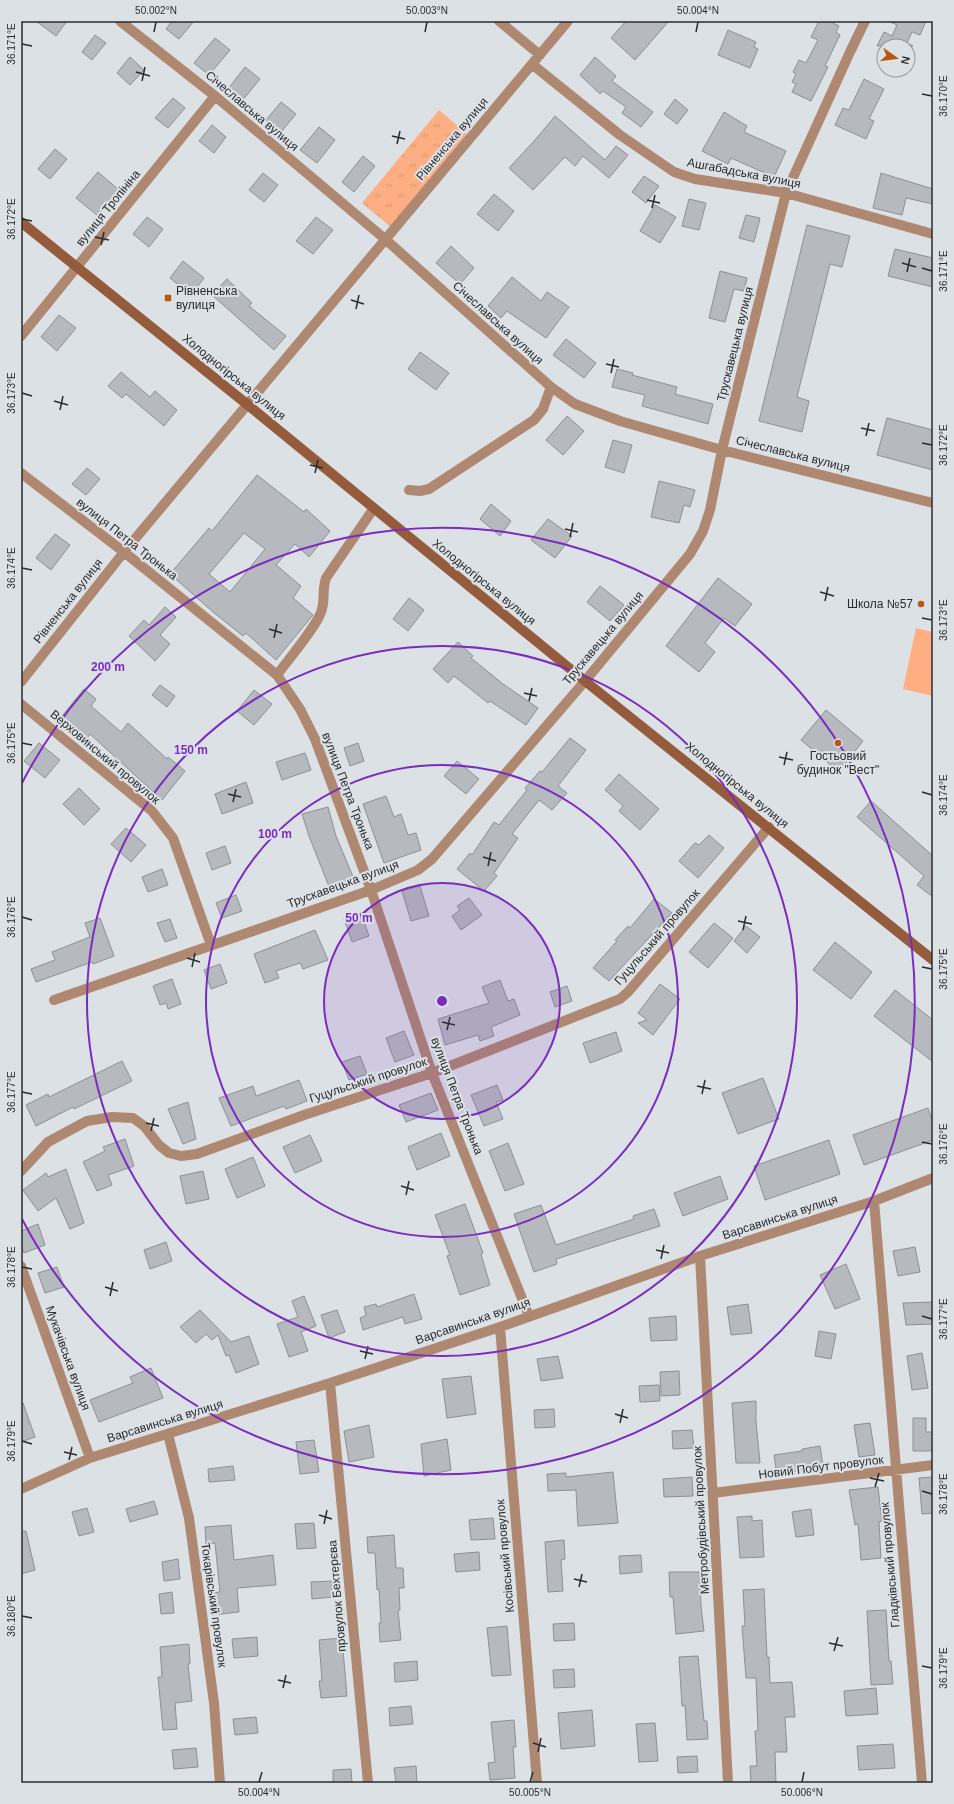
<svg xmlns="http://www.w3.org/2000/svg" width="954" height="1804" font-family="Arial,sans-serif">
<defs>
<pattern id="park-tufts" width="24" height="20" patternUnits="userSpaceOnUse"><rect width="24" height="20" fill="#fdaf83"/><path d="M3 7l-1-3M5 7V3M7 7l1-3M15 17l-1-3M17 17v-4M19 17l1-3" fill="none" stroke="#d99771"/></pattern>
</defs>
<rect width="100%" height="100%" fill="#dce1e6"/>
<path fill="url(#park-tufts)" d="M439,110L467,134L391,227L362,203Z"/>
<path fill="#fdaf83" d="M916,628L933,632V696L903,689Z"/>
<path fill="#b6babf" stroke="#8c9094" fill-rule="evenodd" d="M36,21H67L56,36Z
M172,21H194L179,39L166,29Z
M626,21H669L635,60L611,38Z
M819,21H829L839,26L836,32L840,35L825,66L828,67L811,101L792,92L796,84L792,82L796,74L793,72L799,60L806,63L818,40L811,37Z
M888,21H926L920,35L912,32L907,43L913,46H877L884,32L892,36L897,25Z
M728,30L756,42L754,47L758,49L750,68L718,55Z
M95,35L106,43L92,60L82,52Z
M215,38L230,50L209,75L194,63Z
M130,57L144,70L130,85L117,73Z
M595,57L616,76L612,81L653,112L641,127L622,113L626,107L603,91L600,94L580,75Z
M245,67L260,79L242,101L228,89Z
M864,79L884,89L869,119L874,121L866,139L835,125L843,108L849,110Z
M173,98L185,108L168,128L155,118Z
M675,99L688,110L677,124L664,114Z
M281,102L296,114L281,132L266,120Z
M724,112L747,126L744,132L786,151L774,177L731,158L728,164L702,151Z
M555,116L605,160L616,146L628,155L609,178L583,156L575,166L565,157L533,190L509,168L535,140Z
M212,125L226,137L214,153L199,141Z
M319,127L335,140L317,163L300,150Z
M55,149L67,159L50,179L38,169Z
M363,156L375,166L354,192L342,182Z
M98,172L119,190L98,216L76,198Z
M263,173L278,185L264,202L249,190Z
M881,173L933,189V204L906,198L902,215L873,208Z
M644,176L659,186L646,203L632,192Z
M494,194L514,211L498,231L477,214Z
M689,199L706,203L699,230L682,226Z
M655,205L676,217L660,243L640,231Z
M746,215L760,218L754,242L739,238Z
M147,217L163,229L149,247L133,234Z
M316,217L333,230L313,254L296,241Z
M807,225L850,236L842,267L830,264L797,397L809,401L802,432L759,421Z
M451,246L474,268L460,284L436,263Z
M895,249L933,258V287L888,276Z
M183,261L204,278L191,295L170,278Z
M720,271L747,278L744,291L734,289L725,322L709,318Z
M512,277L541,301L547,292L569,307L546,338L507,311L501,318L488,306Z
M227,279L252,303L249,306L286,336L274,350L212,295Z
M59,315L76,328L57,351L41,337Z
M566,339L596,363L584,378L553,355Z
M420,352L449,373L436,390L408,369Z
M617,369L633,373L632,375L677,387L675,394L713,404L708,424L642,406L645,395L612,387Z
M121,372L150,397L155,391L177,410L164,426L126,394L122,398L108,386Z
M567,416L584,431L563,455L546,440Z
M887,418L933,430V470L877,455Z
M613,440L632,445L624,473L605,467Z
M87,468L100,479L86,495L72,484Z
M257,475L304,512L306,509L330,531L309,557L295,544L276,565L301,586L293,598L313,615L276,660L246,633L243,636L213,612L170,574L209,528L212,531ZM244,533L265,549L230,592L209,574Z
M659,481L695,490L690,507L684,505L679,523L651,517Z
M491,504L511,521L500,536L480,519Z
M548,519L572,536L555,558L531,540Z
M55,534L70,545L51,570L36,558Z
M718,578L752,604L735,626L724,618L705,643L715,652L699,672L666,646Z
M600,586L624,605L610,621L587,602Z
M409,598L424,610L408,631L393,619Z
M165,607L176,617L160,635L170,644L155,661L129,636L144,620L149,625Z
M458,642L473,656L471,658L503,684L538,708L526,725L490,701L488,703L454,676L448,683L433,669Z
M160,685L175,696L167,707L152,695Z
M84,689L96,699L91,706L121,732L128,723L167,759L168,757L185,771L162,800L90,734L87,738L62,716Z
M254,690L272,704L254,725L237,711Z
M826,710L863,741L839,772L801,740Z
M570,738L586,750L558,786L567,793L552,810L539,800L512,834L518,838L494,873L497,876L484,891L457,869L470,853L472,855L494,822L499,825L527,790L525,788L540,771L542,772Z
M39,743L60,760L45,778L24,761Z
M358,743L364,761L350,766L344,748Z
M305,753L311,770L282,780L276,762Z
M457,761L479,779L466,794L444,776Z
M619,774L659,809L640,830L619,811L623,806L605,790Z
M246,782L253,803L222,814L215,794Z
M79,788L100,809L84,825L63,804Z
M386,796L394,817L401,814L408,835L416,833L421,850L384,863L363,804Z
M871,801L933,856V897L917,885L924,876L857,817Z
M328,807L336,836L354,879L330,889L309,836L302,814Z
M126,828L146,845L131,862L111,844Z
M709,835L724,848L698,878L679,861L695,843L699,845Z
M225,846L231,863L212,870L206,853Z
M162,869L168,885L148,892L142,877Z
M420,886L429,916L411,921L402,891Z
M236,895L242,911L222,918L216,903Z
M469,898L482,915L461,930L452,916L460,910L457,906Z
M654,899L672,913L609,981L593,968L617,941L615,940L628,926L630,928Z
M361,913L369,936L352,942L344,919Z
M100,918L114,956L93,964L92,962L36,982L31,969L55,960L52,952L90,937L85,923Z
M170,919L177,938L165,942L157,923Z
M714,923L733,938L708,968L689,952Z
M746,926L760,937L747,953L734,941Z
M315,930L328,960L303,969L300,963L276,971L279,978L265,983L254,954Z
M835,942L872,972L851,999L813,970Z
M220,964L227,983L211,989L204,970Z
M172,979L181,1004L168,1009L166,1003L160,1005L153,986Z
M500,980L508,1001L514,999L520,1015L491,1027L494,1036L480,1041L478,1035L445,1045L438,1019L489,1003L482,987Z
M660,984L680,999L653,1035L638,1023L647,1020L638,1013Z
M567,986L572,1001L555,1007L550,992Z
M895,990L933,1020V1062L874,1016Z
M404,1031L414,1055L395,1062L386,1038Z
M616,1032L622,1051L590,1063L583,1043Z
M360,1056L367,1074L349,1080L342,1062Z
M122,1061L132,1081L74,1109L73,1107L36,1126L26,1105L48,1094L49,1097Z
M763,1078L779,1119L738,1134L722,1093Z
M299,1080L307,1101L286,1109L284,1106L231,1126L219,1098L253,1086L256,1096Z
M497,1085L503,1100L496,1102L503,1119L484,1126L471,1095Z
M431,1093L438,1110L406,1122L399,1105Z
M188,1102L196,1139L183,1144L168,1109Z
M928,1108L933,1123V1140L864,1165L853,1135Z
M441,1133L450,1156L417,1170L408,1147Z
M310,1135L322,1161L295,1173L283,1147Z
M125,1139L134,1166L108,1175L112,1185L97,1191L83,1162L105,1151L103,1147Z
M829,1140L840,1174L765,1200L754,1166Z
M508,1143L524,1184L505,1191L489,1151Z
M253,1157L265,1186L237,1198L225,1169Z
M66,1169L84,1223L70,1229L56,1198L38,1211L23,1190L46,1173L48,1177Z
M203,1171L209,1199L186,1204L180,1176Z
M720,1176L728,1199L683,1216L674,1193Z
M465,1204L483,1253L481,1254L490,1285L460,1295L447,1256L450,1255L435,1215Z
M541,1205L556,1245L634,1219L633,1216L654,1209L660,1226L556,1259L557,1264L534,1272L514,1214Z
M38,1224L45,1245L24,1253L21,1244V1231Z
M166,1242L172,1261L150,1269L144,1250Z
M915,1247L920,1272L898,1276L893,1251Z
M846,1264L860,1299L835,1309L820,1275Z
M57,1267L64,1287L45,1293L38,1273Z
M414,1294L422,1319L405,1324L403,1317L363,1330L360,1318L366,1315L364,1307L376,1304L377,1307Z
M304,1296L316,1326L301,1332L308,1351L289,1357L277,1324L298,1317L292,1301Z
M933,1302V1324L906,1325L903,1303Z
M748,1304L752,1333L731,1335L727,1307Z
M200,1310L231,1342L249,1336L259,1364L236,1373L229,1355L226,1356L218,1335L212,1340L206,1334L196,1343L180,1327Z
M337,1310L345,1332L329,1338L321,1315Z
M676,1316L677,1340L651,1341L649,1318Z
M819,1331L836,1334L831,1359L815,1356Z
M922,1353L928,1388L912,1390L907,1356Z
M558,1356L563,1378L541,1381L537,1359Z
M151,1368L163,1398L99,1422L90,1400L133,1383L130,1377Z
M679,1371L680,1395L661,1396L660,1372Z
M471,1376L476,1414L447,1418L442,1379Z
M659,1385L660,1401L640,1402L639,1386Z
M756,1401V1421L760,1463H736L732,1403Z
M21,1403H23L35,1437L21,1442Z
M554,1409L555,1427L535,1428L534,1410Z
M913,1418H926V1432H933V1451H913Z
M870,1423L875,1455L859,1457L854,1425Z
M369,1425L374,1457L349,1462L344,1431Z
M692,1430L694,1448L673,1449L672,1431Z
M447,1439L451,1470L424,1476L421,1444Z
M314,1440L319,1472L300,1474L296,1442Z
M820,1446L823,1466L777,1475L774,1455L802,1451V1449Z
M233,1466L235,1480L209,1482L208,1469Z
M613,1472L618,1523L578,1526L576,1490L548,1491L547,1474L566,1473V1477Z
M692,1477L693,1496L664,1497L663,1479Z
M933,1477V1513L922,1514L919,1478Z
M878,1487L882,1521L879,1522L881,1558L861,1560L858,1524L855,1525L849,1490Z
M154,1501L158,1514L130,1522L126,1509Z
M87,1508L94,1532L79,1536L72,1512Z
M811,1509L814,1535L796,1537L792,1512Z
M752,1516V1521L762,1520L764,1557L740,1558L737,1517Z
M493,1518L495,1539L471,1540L469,1520Z
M314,1523L316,1548L297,1549L295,1524Z
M231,1525L234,1560L273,1555L276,1585L237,1588L239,1612L212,1615L210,1593L220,1592L215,1543L206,1544L205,1527Z
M21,1531H26L35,1570L21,1574Z
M394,1535L396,1568H403L404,1588H399L400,1610H398L401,1640L380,1642L379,1623H381L379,1589L377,1590L375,1553H368L367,1537Z
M564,1540L565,1559L561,1560L563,1591L548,1592L545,1542Z
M479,1552L480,1570L456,1572L454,1554Z
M641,1555L642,1572L620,1574L619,1556Z
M178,1559L180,1579L164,1581L162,1562Z
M669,1572H700L701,1607L704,1631L676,1634L673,1597H670Z
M332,1581L333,1597L312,1599L311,1582Z
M764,1589L767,1657H769L770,1683L792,1682L795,1717H785L787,1752H775L776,1783H751L750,1766H757L755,1731H758L756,1678H746L742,1626H745L743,1590Z
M172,1592L174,1613L161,1614L159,1594Z
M886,1610L889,1661H891L893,1684L871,1685L867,1611Z
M574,1623L575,1640L554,1641L553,1624Z
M507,1626L511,1675L492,1676L487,1628Z
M257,1637L258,1656L234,1658L232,1639Z
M342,1638L347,1696L321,1698L319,1681H322L319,1640Z
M189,1644L190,1664H188L192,1701L175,1703L177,1729L163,1730L158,1677H162L160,1647Z
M698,1656L704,1721H707L708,1739L687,1740L685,1705L682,1706L679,1657Z
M417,1661L418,1680L395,1682L394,1663Z
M574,1669L575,1687L554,1688L553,1670Z
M876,1688L878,1714L846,1716L844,1691Z
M411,1706L413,1724L390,1726L389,1708Z
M592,1710L595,1746L561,1749L558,1713Z
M256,1717L258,1733L235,1735L233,1719Z
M514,1720L516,1747H513L515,1778L490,1780L488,1763L495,1762L491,1722Z
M655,1723L658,1761L639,1762L636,1724Z
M893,1744L895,1768L859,1770L857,1746Z
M196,1748L198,1767L174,1769L172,1750Z
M697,1756L698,1772L678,1773L677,1757Z
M416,1766L417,1783H396L394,1768Z
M351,1769L352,1783H333V1770Z"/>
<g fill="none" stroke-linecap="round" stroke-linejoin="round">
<path stroke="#af8872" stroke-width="10" d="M120,21L215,96L385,239L551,387L575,404L620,421L722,450L933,503
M499,21L540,55
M533,65L620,135L674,172L695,179L786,193L933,234
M21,336L215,96
M21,473L124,552L277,675L300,709L315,739L371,890L432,1073L529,1316
M409,490L420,491L429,489L534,420L543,409L551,387
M277,675C287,661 319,624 322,609C325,598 322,590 326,578L374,508
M21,682L124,552L568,21
M21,704L152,811L173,838L211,945
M54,1000L371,890L418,870L432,859L585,681L690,554L703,531L710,510L722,450L786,193L850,52L865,21
M21,1171L48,1142L87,1121L112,1117L133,1118L144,1126L159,1145L169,1153L181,1156L197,1154L304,1115L432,1073L620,999L628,992L769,827
M874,1201L922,1783
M700,1256L728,1783
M21,1266L90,1458
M500,1327L537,1783
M330,1383L368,1783
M168,1434L189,1518L214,1703L220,1783
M21,1489L90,1458L330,1383L500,1327L700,1256L874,1201L933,1178
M713,1493L933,1465"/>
<path stroke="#945c3c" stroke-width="10" d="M21,222L248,405L585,681L933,960"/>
</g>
<path fill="none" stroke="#2a2b2d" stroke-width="1.5" d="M154,32L156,22M425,32L427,22M696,32L698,22M22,44L32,46M136,72L150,76M142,81L145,67M922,94L932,96M392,136L405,139M397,144L400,131M647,200L660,203M652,208L655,195M22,219L32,221M95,237L109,240M101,245L104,232M902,263L916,267M922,268L932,271M907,272L910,258M351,300L364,304M356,309L359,295M606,364L619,367M611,373L614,359M22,393L32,396M54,401L68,405M60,410L63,396M861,428L875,431M866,436L869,423M922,443L932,445M310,465L323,468M315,473L318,460M565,529L578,532M570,537L573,523M22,568L32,570M820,592L834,596M825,601L828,587M922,618L932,620M269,629L282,633M274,638L277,624M524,693L537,696M529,701L532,688M22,743L32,745M779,757L793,760M784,765L787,752M922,792L932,795M228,794L241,797M233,802L236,789M483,857L496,861M488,866L491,852M22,917L32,920M738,921L752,924M743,930L746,916M187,958L200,962M192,967L195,953M922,967L932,969M442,1022L455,1025M447,1030L450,1017M697,1086L711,1089M22,1092L32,1094M702,1094L705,1080M146,1123L159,1126M151,1131L154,1118M922,1142L932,1144M401,1186L414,1190M406,1195L409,1181M656,1250L669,1253M661,1259L664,1245M22,1267L32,1269M105,1287L118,1291M110,1296L113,1282M922,1316L932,1319M360,1351L373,1354M365,1359L368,1346M615,1414L628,1418M620,1423L623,1409M22,1441L32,1444M64,1452L77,1455M69,1460L72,1447M870,1478L884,1481M875,1487L879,1473M922,1491L932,1494M319,1515L332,1519M324,1524L327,1510M574,1579L587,1582M579,1587L582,1574M22,1616L32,1618M829,1643L843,1646M834,1651L838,1637M922,1666L932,1668M278,1680L291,1683M283,1688L286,1675M533,1743L546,1747M538,1752L541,1738M259,1782L262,1772M530,1782L533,1772M802,1782L804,1772"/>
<circle cx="442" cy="1001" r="118" fill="#7b2cbf" fill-opacity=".12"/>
<g fill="none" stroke="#7b2cbf" stroke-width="2">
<circle cx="442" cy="1001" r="118"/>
<circle cx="442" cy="1001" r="236"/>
<circle cx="442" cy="1001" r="355"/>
<path d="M22 783A473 473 0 1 1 22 1219"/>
</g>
<g fill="#b85812" stroke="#dce1e6" stroke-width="1.5">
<rect x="164" y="294" width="8" height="8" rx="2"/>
<circle cx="921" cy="604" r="4"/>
<circle cx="838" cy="743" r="4"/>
</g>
<g text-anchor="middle" stroke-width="4" stroke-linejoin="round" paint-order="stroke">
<g font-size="12" fill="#2a2b2d" stroke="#dce1e6">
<text transform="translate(252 111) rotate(40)" y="4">Січеславська вулиця</text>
<text transform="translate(452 139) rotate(-50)" y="4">Рівненська вулиця</text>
<text transform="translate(744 173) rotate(11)" y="4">Ашгабадська вулиця</text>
<text transform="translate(108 208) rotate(-51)" y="4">вулиця Тропініна</text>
<text transform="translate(498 323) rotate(42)" y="4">Січеславська вулиця</text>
<text transform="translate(735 344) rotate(-76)" y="4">Трускавецька вулиця</text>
<text transform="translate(234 377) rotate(39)" y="4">Холодногірська вулиця</text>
<text transform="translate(793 454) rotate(14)" y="4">Січеславська вулиця</text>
<text transform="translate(127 539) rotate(38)" y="4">вулиця Петра Тронька</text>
<text transform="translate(484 582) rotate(39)" y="4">Холодногірська вулиця</text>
<text transform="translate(68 601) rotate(-52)" y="4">Рівненська вулиця</text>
<text transform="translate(603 638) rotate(-50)" y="4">Трускавецька вулиця</text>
<text transform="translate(105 757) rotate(40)" y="4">Верховинський провулок</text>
<text transform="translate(737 785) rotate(39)" y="4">Холодногірська вулиця</text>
<text transform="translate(348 791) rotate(69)" y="4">вулиця Петра Тронька</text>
<text transform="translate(343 884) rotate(-20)" y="4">Трускавецька вулиця</text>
<text transform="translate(657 937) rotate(-49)" y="4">Гуцульський провулок</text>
<text transform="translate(368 1080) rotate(-18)" y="4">Гуцульський провулок</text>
<text transform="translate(457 1096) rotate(69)" y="4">вулиця Петра Тронька</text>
<text transform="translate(780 1217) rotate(-18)" y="4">Варсавинська вулиця</text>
<text transform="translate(473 1321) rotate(-19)" y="4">Варсавинська вулиця</text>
<text transform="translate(68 1358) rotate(70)" y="4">Мукачівська вулиця</text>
<text transform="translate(165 1421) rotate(-17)" y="4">Варсавинська вулиця</text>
<text transform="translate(821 1467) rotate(-7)" y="4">Новий Побут провулок</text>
<text transform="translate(701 1520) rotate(-93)" y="4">Метробудівський провулок</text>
<text transform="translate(505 1556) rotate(-95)" y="4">Косівський провулок</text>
<text transform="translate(890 1565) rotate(-95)" y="4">Гладківський провулок</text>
<text transform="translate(337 1596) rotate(-95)" y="4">провулок Бехтерєва</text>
<text transform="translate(214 1605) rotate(82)" y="4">Токарівський провулок</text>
</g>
<g font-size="12" fill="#2a2b2d" stroke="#dce1e6" text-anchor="start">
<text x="176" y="295">Рівненська<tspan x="176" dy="14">вулиця</tspan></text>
<text x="913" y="608" text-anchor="end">Школа №57</text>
<text x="838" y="760" text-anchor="middle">Гостьовий<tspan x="838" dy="14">будинок "Вест"</tspan></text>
</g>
</g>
<circle cx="442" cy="1001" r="6" fill="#7b2cbf" stroke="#dce1e6" stroke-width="2"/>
<g font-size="12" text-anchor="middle" font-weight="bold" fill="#7b2cbf" stroke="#dce1e6" stroke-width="4" stroke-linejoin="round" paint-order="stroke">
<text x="108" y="671">200 m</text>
<text x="191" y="754">150 m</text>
<text x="275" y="838">100 m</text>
<text x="359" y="922">50 m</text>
</g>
<rect width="954" height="1804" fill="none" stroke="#dce1e6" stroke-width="44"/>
<g transform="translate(896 58) rotate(104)"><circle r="19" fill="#dce1e6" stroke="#95989c"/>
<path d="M0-3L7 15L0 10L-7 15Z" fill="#b85812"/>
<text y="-6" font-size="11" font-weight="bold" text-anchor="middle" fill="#2a2b2d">N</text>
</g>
<rect x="22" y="22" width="910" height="1760" fill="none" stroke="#2a2b2d" stroke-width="1.5"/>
<g font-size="10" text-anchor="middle" fill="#2a2b2d">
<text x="156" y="14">50.002°N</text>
<text x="427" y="14">50.003°N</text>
<text x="698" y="14">50.004°N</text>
<text transform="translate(11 44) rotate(-90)" y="4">36.171°E</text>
<text transform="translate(943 96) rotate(-90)" y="4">36.170°E</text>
<text transform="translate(11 219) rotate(-90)" y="4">36.172°E</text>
<text transform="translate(943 271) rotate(-90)" y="4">36.171°E</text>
<text transform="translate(11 393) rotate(-90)" y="4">36.173°E</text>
<text transform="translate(943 445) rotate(-90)" y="4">36.172°E</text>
<text transform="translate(11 568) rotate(-90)" y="4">36.174°E</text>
<text transform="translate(943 620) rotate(-90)" y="4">36.173°E</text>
<text transform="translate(11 743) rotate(-90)" y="4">36.175°E</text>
<text transform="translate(943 795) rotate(-90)" y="4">36.174°E</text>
<text transform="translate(11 917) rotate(-90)" y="4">36.176°E</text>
<text transform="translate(943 969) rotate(-90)" y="4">36.175°E</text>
<text transform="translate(11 1092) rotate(-90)" y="4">36.177°E</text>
<text transform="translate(943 1144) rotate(-90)" y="4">36.176°E</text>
<text transform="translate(11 1267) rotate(-90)" y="4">36.178°E</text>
<text transform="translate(943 1319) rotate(-90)" y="4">36.177°E</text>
<text transform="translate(11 1441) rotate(-90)" y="4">36.179°E</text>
<text transform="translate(943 1494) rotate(-90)" y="4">36.178°E</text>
<text transform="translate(11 1616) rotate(-90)" y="4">36.180°E</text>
<text transform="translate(943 1668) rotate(-90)" y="4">36.179°E</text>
<text x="259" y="1796">50.004°N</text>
<text x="530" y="1796">50.005°N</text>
<text x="802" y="1796">50.006°N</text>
</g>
</svg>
